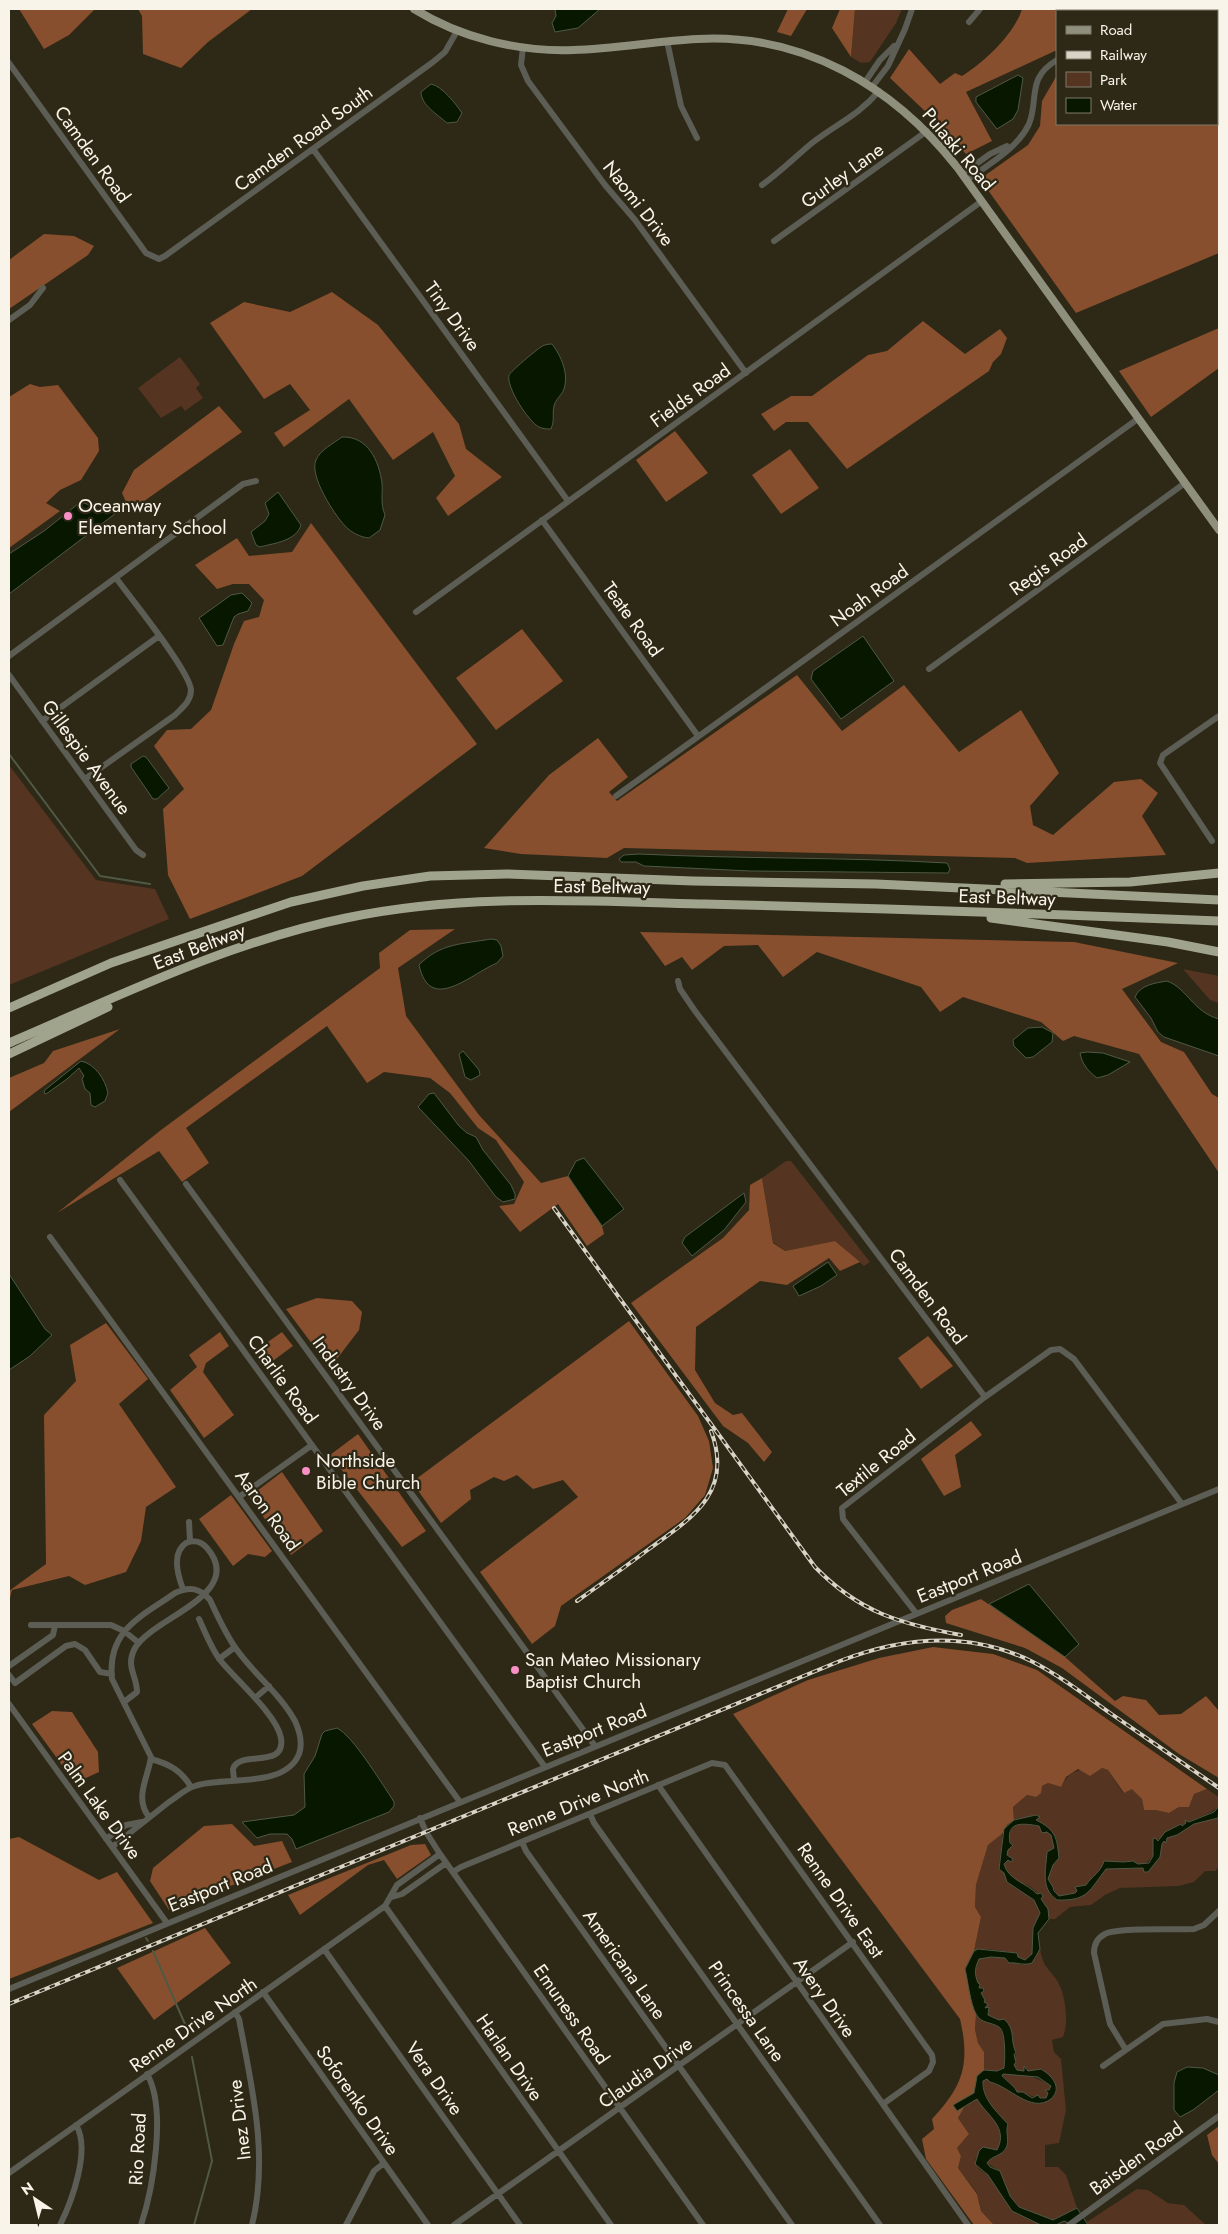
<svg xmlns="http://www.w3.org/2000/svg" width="1228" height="2234" font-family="Jost,sans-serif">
<rect width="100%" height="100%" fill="#2e2816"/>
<path fill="#553421" d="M855,9H902L896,23L870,62L861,63L851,57Z
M180,357L200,384L196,388L203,398L185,411L181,406L161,418L138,388Z
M9,765L96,880L155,889L169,919L9,985Z
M1183,969L1219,976V1003L1210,1000Z
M786,1161H791L870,1262L864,1266L835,1241L785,1251L773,1242L762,1178Z
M1102,1768L1108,1770L1123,1793L1132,1788L1142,1799L1144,1810H1155L1169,1813L1179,1807H1189L1194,1794L1207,1789L1219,1797V1806C1210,1814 1199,1817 1188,1822L1185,1820L1186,1823L1184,1825L1180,1824C1173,1829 1167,1830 1162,1838L1156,1840L1153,1848V1856L1145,1864H1138L1133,1861C1123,1862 1114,1862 1105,1861C1101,1873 1092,1876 1086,1885L1076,1887L1077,1891L1075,1893L1058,1896L1048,1879L1049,1872L1056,1861L1057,1839C1044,1824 1034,1813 1014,1820L1013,1807L1027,1795L1036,1797L1042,1786L1048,1783L1061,1787C1070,1768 1083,1769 1102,1768Z
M1219,1816V1867L1215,1871H1205L1194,1882L1178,1886L1120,1888L1105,1895L1091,1905L1070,1907L1055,1919H1049C1048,1908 1040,1892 1029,1886C1027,1884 1024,1885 1022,1884C1014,1880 1006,1872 1004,1864L1008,1860L1007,1850L1012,1847C999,1813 1047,1821 1053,1839C1056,1849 1050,1864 1045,1874L1057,1900C1086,1901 1089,1891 1105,1869C1122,1867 1147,1873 1158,1859C1162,1853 1160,1846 1164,1841L1166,1843L1167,1838L1194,1824Z
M1002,1834C1003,1846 999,1856 999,1869L1004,1873L1007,1882L1034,1900L1040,1913L1033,1928L1032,1954L1024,1961L1018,1957L1017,1953L988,1949L974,1951L981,1917L975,1907L976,1885L988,1845Z
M1040,1949C1044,1968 1046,1965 1056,1979C1066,1993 1069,2023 1063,2037L1052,2040L1054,2052L1061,2059L1066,2110L1059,2143L1045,2145V2167H1058L1066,2175L1077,2208L1053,2220L1019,2207L1010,2196L1000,2171L987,2163C990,2156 998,2157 1003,2152C1010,2143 1005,2134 1008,2124C996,2112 983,2099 983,2081L987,2079L991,2082L1040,2103L1057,2089L1028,2071H1017L1014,2065L1016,2052L1012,2045L1013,2038L1009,2025L988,2015L989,2008H985L981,1992L984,1991C973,1983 974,1969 979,1959L991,1957L1005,1958L1009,1963L1015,1962L1021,1965L1035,1959Z
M976,2015C983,2022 988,2023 997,2026C1006,2030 1005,2059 1004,2068L997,2071L984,2070V2052L978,2043L975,2029Z
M1007,2073C1023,2074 1037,2077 1051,2086L1046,2098C1031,2098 1029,2093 1016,2092L1015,2088L1002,2075Z
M977,2098C988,2117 1009,2125 997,2150L983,2147L975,2160L979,2169L988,2175L1012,2211L1041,2225H994L981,2211L977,2193L958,2168L961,2156L957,2148L969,2134L958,2118L965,2106Z
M1137,2189L1148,2190L1168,2203L1184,2205L1206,2225H1088L1087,2222Z"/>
<path fill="#874f2d" d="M19,9H95L69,35L44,49Z
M138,9H252L208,42L181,68L143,54L142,16Z
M788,9H807L791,36L777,32Z
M840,9H855L851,57L832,28Z
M1022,9H1061L1064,11H1057V50L966,92L992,141L966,154L928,114L890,78L909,49L940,84L955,73L962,76C984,63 1015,33 1022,9Z
M1217,58L1219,61V253L1076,313L980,179L1028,145L1040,126L1042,101L1057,75V124H1217Z
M44,234L74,236L94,246L88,255L9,309V260Z
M332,292L378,325L459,424L466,449L502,477L448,516L436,498L455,476L433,432L393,460L349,399L284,447L274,433L310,410L290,384L264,399L210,323L244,302L290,312Z
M923,321L965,354L1000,329L1007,338L1001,354L993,362L989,371L847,469L808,422H786L774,431L761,414L791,396H812L868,355L887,351Z
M1219,328V368L1151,417L1119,371Z
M30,384L40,387L58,385L98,438L99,451L81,480L60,490L46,503L60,511L9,548V397Z
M219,406L242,432L130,511L122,493L134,470Z
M675,431L708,473L666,502L636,460Z
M790,449L819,488L781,514L752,475Z
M311,523L477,744L302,876L190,919L168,875L163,809L184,789L154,746L167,730L191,729L211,710L234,644L244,621L259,617L264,600L249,584H233L217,589L195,565L237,538L249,556L292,552Z
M522,629L563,681L496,730L456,678Z
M797,675L842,731L904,685L959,752L1021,710L1059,773L1030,806L1033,825L1053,835L1114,782L1141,779L1158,793L1142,816L1166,855L1027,863L1015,858L624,848L607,858L521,854L484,848L549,775L598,738L628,777L609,792L617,801Z
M455,929L398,968L406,1016L479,1115L541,1183L568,1176L602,1226L604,1234L587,1246L558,1204L520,1232L499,1206L514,1204L524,1182L496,1140L478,1128L450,1093L430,1078L384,1072L367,1083L327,1026L186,1128L209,1163L182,1182L159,1151L57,1213L161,1130L380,968L379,953L410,930Z
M640,932L1074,942L1178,963L1122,989L1161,1042L1184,1052L1212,1094L1219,1098V1173L1139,1054L1074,1036L1063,1041L1041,1022L963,997L940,1012L921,987L817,952L783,977L758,945L724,946L692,970L682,957L665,966Z
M120,1029L9,1112V1078L44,1063L53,1051Z
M762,1178L773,1243L785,1251L835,1241L860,1262L840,1271L829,1258L787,1285L760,1281L696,1327L695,1370L715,1403L733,1415L742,1413L772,1452L764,1462L748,1443L723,1426L631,1303L723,1238L749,1210L750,1185Z
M317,1298L352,1301L362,1312L359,1330L330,1368L286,1309Z
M629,1321L698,1416L709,1441L713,1468L705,1495L685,1518L561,1606L555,1626L532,1644L480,1572L578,1497L563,1480L533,1489L517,1475L504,1481L494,1477L470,1490L471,1499L441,1523L412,1482Z
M106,1323L148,1379L119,1404L176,1487L146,1507L141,1541L126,1572L85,1585L69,1576L12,1590L9,1602V1591L46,1564L44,1415L76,1381L70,1345Z
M220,1332L229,1346L206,1363L203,1372L234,1415L204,1438L170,1390L197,1367L189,1355Z
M282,1332L293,1346L266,1366L255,1351Z
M928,1336L953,1366L921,1389L898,1358Z
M971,1421L982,1435L955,1455L961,1487L944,1496L921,1459Z
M358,1434L426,1531L402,1547L330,1455Z
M282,1472L323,1531L291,1555L249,1497Z
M231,1495L272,1551L265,1557L248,1554L233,1566L199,1519Z
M981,1599L1065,1657L1115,1701L1123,1696L1146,1700L1159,1715L1181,1714L1206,1696L1219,1711V1778L1179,1754L1062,1668L1025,1648L946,1623L945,1616L952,1610Z
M933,1647L993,1654L1037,1670L1207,1789L1194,1794L1189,1807H1179L1169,1813L1155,1810H1144L1142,1799L1132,1789L1124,1793L1108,1770L1102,1768L1090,1776L1078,1769L1066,1777L1061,1787L1048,1783L1042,1786L1041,1793L1036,1797L1027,1795L1013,1807L1014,1820L1007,1825L1002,1834L988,1845L976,1885L975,1907L981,1917L974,1951L965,1969L976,2015L975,2029L978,2043L984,2052V2070L977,2076L974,2093L957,2111L965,2106L958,2118L969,2134L957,2148L961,2156L958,2168L977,2194L981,2211L994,2225H974L926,2159L922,2139L934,2129L932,2119C964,2085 970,2063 960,2019L733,1714L808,1680L879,1658Z
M52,1711L72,1712L98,1752L99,1772L75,1783L32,1724Z
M232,1824L254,1846L282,1841L292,1862L169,1910L150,1881L153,1868L204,1826Z
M19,1837L99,1880L117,1872L153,1923L9,1979V1839Z
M425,1844L431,1855L397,1879L384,1860L368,1865L300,1915L288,1895L411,1845Z
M205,1928L231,1963L154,2020L117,1968Z
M1219,2126V2164L1212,2155L1207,2135Z"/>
<path fill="#081700" stroke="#505946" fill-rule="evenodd" d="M555,9H600L578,28L555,32L552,23L556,16Z
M1018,75L1023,78L1018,110L1013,119L997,129L976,102V97Z
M431,84C442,86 456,104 462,113L457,122L447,123C438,115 421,105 421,92Z
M552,344C561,356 569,373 564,389C562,395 555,400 554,406C552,415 555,419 551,429C547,429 543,429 539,427C528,421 506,387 509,375C510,372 536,350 541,347C543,345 548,344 552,344Z
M342,437C368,436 379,461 382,483C383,495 380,503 385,515L380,530L369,538C360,537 352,533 345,526C334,514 309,476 316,460C320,450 334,443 342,437Z
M278,492L301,525C296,541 275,543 260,547L256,545L251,532L265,521L269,514L265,503Z
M84,503C94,508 109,504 116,509V513L9,594V554L44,531L78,504Z
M242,593L252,603L248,611L238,614L234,617L223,645L217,646L199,618L231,595Z
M863,636L894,681L841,719L811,679L813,671Z
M143,756L146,757L169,788L157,799H153L131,767V764Z
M639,854C742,859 844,857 947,863L950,869L948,873L751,871L644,866L636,862H621L619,859L624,855Z
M491,939L497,940L501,946L503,956L497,963C469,975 430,1014 419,965C440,943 463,944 491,939Z
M1167,981C1187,988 1193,1012 1219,1019V1056L1164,1037L1158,1032L1151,1018L1135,997C1140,985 1155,983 1167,981Z
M1042,1027L1053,1033L1052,1042L1033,1057L1026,1058L1014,1046L1013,1040L1028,1028Z
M463,1051L479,1070L480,1075L471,1080L465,1077L459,1054Z
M1087,1052L1103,1053L1130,1062L1108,1075L1097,1078C1088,1071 1082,1064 1080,1053Z
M81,1061C95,1064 105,1079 108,1093L105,1101L95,1107L91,1105L90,1093L85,1089L82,1079L84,1076L79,1068L67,1079L46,1094L44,1093L45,1090Z
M434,1093L459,1126L467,1133L476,1137L483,1150L511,1185L515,1194V1199L503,1202L496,1197L469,1161L418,1107L429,1094Z
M584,1158L624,1209L602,1226L568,1176L576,1161Z
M744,1193L746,1202L724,1230L692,1256L682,1243L685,1237Z
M828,1262L837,1275L821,1286L799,1296L793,1286Z
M9,1274L45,1329L52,1335L30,1356L9,1370Z
M1029,1584L1079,1644L1065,1657L989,1604Z
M337,1728C353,1736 380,1781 391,1797L394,1802V1806L389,1812L296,1849L292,1839L287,1834H270L257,1838L242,1822L294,1815L305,1807L304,1774L315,1756L322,1734L325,1731Z
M1219,1806L1218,1818L1194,1824L1177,1835L1167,1838L1166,1843L1164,1841L1162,1844L1160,1857L1148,1872H1144L1143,1868L1106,1869C1089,1891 1088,1901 1057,1900C1040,1888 1046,1870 1047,1852L1054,1848L1051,1835L1047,1832L1042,1833L1039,1826C1022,1823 1006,1821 1010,1843L1013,1845L1008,1850L1007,1855L1013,1859L1011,1862L1008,1860L1004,1864C1008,1880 1027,1883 1037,1894L1041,1893L1043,1896L1041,1899L1048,1909L1049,1919L1038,1933L1040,1949L1032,1963C1023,1966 1017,1962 1009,1963L1005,1958L991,1957L979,1959C975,1968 974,1973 978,1983L980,1984L979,1988H983L984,1991L981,1993L985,2000L984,2002L988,2004L985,2008L989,2007L988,2015L999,2020L1004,2019C1005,2021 1008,2022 1009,2025C1014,2032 1011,2044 1016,2052L1014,2055L1016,2062L1014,2065L1017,2070L1024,2071V2066L1028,2071L1041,2069C1047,2073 1054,2078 1056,2086C1057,2091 1055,2095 1051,2099C1031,2114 1009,2086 990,2082L987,2079L983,2081C982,2099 997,2112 1008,2124C1005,2132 1010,2141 1006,2148C1002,2156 991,2156 987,2163L990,2167L1000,2171L1010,2196L1019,2207L1053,2220L1077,2208L1088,2225H1073L1064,2221L1056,2225H1041L1012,2211L988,2175L975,2164L979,2151L983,2147L997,2150C1009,2127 987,2116 977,2099L957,2111L953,2105L974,2093L977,2076L984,2070L997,2071L1004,2068C1005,2060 1006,2031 999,2027C992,2022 981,2024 976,2014C970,2003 968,1981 965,1969L974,1951L978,1949L1017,1953L1018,1957L1025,1960L1032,1954L1033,1928L1040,1913L1034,1900L1007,1882L1004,1873L999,1869L1004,1829L1014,1820L1036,1815L1040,1817L1036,1820C1056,1830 1057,1838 1059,1858L1053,1865L1048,1879L1053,1887L1054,1891L1059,1896L1075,1893L1077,1891L1075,1887L1086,1885C1092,1876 1101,1872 1104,1861L1124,1862L1133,1861L1138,1864L1149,1863L1153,1856V1839L1155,1838L1158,1841L1165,1832L1181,1824L1182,1826L1186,1823L1185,1820L1189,1822L1214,1812ZM1003,2074L1038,2077L1051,2086L1049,2090H1045L1048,2093L1046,2098H1040L1038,2095L1032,2098L1023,2092H1017L1015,2088L1002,2076Z
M1187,2067L1203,2068L1219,2075V2090L1193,2110L1180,2117L1174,2110V2083L1177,2072Z"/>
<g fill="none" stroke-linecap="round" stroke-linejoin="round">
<path stroke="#505946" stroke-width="2" d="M9,754L100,876L150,884
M146,1938L148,1941
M153,1951L188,2031
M192,2057L212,2161L194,2225"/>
<path stroke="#5c5d54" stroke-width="6" d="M1159,11L1162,9
M969,22L980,9
M667,41L681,106L697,138
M523,47L521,65L528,81L605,185L635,220L746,373
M9,63L146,253L159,259L165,256L433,62L445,52L457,31
M865,82L880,60L894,46
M872,87L888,66L905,29L912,9
M313,149L568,501
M962,174L990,154L1007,146
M967,180C988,165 1018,148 1029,124C1039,100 1026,78 1057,60
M762,185C780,172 795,157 812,143C836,124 858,116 879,91
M774,241L927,131
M9,320L30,305L43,288
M542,520L698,736
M416,612L982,201
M9,656L243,484L256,481
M929,669L1185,483
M9,675L136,850L143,855
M42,721L159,636
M85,779L175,715C183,707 191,701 191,690C190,671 130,597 116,578
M616,796L1139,418
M1212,841L1160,763L1163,755L1219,716
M678,981L680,989L695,1011L985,1397
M120,1180L545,1767
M186,1184L595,1746
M50,1237L460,1802
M239,1497L312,1445
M189,1522L190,1541
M916,1613L843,1519L842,1508L985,1397L1051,1350L1060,1349L1074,1359L1182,1504
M199,1619C205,1632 211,1648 220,1660C235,1679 277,1715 281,1738C286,1770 239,1749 233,1769C233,1772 234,1777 234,1780
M31,1625H111L124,1631L139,1643
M219,1659L235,1647
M9,1666L53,1635L55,1625
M9,1675L15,1683L66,1646L75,1644L85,1650L100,1672L112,1674
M255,1698L269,1686
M124,1702L137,1692C137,1675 125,1667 135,1648C152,1618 247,1594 207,1548C201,1541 193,1540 186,1543C171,1553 178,1576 183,1589
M9,1704L167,1923
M151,1759C169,1764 181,1770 191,1787
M658,1785L968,2225
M590,1814L594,1823L880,2225
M420,1818L426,1832L440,1854L703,2225
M106,1839L126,1825L142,1822
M522,1842L526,1851L792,2225
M112,1847C131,1832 150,1817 169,1802C177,1797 185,1789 195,1786C224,1776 285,1789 299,1754C303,1743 300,1732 295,1721C280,1694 255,1675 237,1650C226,1635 218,1617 210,1600C200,1588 190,1586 175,1593C141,1617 107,1630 112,1679L151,1757C148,1778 134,1798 149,1817
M453,1872L461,1867L712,1763L725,1765L932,2055L933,2062L929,2071L883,2104
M392,1897L402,1894L446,1863
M385,1906L611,2225
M324,1949L520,2225
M9,1989L1219,1489
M263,1992L428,2225
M235,2012L239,2019C252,2088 269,2156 252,2225
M1126,2050L1110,2024L1094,1953C1094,1945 1097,1938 1105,1934C1117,1927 1176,1930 1194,1929L1204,1925L1219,1911
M1103,2066L1163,2024L1207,2019L1219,2022
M9,2173L385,1906L397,1885L440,1854
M60,2225C72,2201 91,2149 76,2125
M141,2225C153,2189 167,2108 147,2074
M346,2225L374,2171L384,2163
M454,2225L853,1942
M1069,2225L1219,2116"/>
<path stroke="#8e907d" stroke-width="8" d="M414,9C461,38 518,52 573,50C615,49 656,41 697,39C803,33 893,86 957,167L1219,530"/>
<path stroke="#a1a48d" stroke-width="9" d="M1005,884L1130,882L1219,873
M991,918L1168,942L1219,952
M9,1008L111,963L291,902L363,886L430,876L507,874L693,881L876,884L1219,900
M9,1043C119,996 228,942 346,918C464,893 585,901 704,904C876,908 1048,914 1219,921
M9,1054L108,1007"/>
<defs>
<path id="rail" d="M554,1208L815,1567C859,1612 900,1624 961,1635
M577,1601C601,1584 625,1567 649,1549C692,1518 734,1492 711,1431
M9,2004L840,1661C902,1637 969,1631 1031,1661C1059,1675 1085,1695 1110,1713C1146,1738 1183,1763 1219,1788"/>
</defs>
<use href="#rail" stroke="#d9d4c8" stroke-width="4"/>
<use href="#rail" stroke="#2e2816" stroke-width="2" stroke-dasharray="5.5" stroke-linecap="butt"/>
</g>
<g fill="#fa8fc6" stroke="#2e2816" stroke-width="2">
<circle cx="68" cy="516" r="5"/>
<circle cx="306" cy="1471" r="5"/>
<circle cx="515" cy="1670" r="5"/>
</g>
<g text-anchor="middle" stroke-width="4.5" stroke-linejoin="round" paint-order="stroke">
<g font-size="19" fill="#f8f4e9" stroke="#2e2816">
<text transform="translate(303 138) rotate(-36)" y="7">Camden Road South</text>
<text transform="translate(959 149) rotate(50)" y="7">Pulaski Road</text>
<text transform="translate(93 154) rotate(54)" y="7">Camden Road</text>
<text transform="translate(842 175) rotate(-36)" y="7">Gurley Lane</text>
<text transform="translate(639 203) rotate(52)" y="7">Naomi Drive</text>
<text transform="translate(453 316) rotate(54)" y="7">Tiny Drive</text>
<text transform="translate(690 395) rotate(-36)" y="7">Fields Road</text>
<text transform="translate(1048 564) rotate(-36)" y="7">Regis Road</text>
<text transform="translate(869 595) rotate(-36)" y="7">Noah Road</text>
<text transform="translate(633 619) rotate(54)" y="7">Teate Road</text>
<text transform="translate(87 757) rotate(54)" y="7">Gillespie Avenue</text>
<text transform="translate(602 886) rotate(1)" y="7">East Beltway</text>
<text transform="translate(1007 897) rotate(2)" y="7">East Beltway</text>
<text transform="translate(199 946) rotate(-21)" y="7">East Beltway</text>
<text transform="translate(928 1296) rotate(53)" y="7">Camden Road</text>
<text transform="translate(283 1379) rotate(54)" y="7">Charlie Road</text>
<text transform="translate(350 1383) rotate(54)" y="7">Industry Drive</text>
<text transform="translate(876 1463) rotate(-39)" y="7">Textile Road</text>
<text transform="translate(268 1510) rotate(54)" y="7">Aaron Road</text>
<text transform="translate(969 1576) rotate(-22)" y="7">Eastport Road</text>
<text transform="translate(594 1730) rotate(-22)" y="7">Eastport Road</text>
<text transform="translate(578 1802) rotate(-22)" y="7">Renne Drive North</text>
<text transform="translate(100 1805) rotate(54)" y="7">Palm Lake Drive</text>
<text transform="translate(220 1885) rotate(-22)" y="7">Eastport Road</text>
<text transform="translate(841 1900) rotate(55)" y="7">Renne Drive East</text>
<text transform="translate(625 1964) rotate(55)" y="7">Americana Lane</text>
<text transform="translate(825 1997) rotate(55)" y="7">Avery Drive</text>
<text transform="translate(747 2011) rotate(55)" y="7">Princessa Lane</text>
<text transform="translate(572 2014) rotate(55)" y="7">Emuness Road</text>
<text transform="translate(193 2024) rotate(-35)" y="7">Renne Drive North</text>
<text transform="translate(510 2057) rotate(55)" y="7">Harlan Drive</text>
<text transform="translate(645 2072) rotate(-35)" y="7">Claudia Drive</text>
<text transform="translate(435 2078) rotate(55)" y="7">Vera Drive</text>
<text transform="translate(358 2100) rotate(55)" y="7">Soforenko Drive</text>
<text transform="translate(239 2120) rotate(-97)" y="7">Inez Drive</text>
<text transform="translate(137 2149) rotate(-87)" y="7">Rio Road</text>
<text transform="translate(1136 2158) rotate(-36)" y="7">Baisden Road</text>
</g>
<g font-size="19" fill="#f8f4e9" stroke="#2e2816" text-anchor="start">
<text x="78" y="512">Oceanway<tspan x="78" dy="22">Elementary School</tspan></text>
<text x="316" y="1467">Northside<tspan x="316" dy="22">Bible Church</tspan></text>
<text x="525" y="1666">San Mateo Missionary<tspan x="525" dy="22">Baptist Church</tspan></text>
</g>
</g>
<rect width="1228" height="2234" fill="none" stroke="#f8f4e9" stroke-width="20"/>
<rect x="1056" y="10" width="162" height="115" fill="#2e2816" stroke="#7f7a6a"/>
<rect x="1066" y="26" width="25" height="8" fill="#8e907d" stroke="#7f7a6a"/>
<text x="1100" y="35" font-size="15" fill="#f8f4e9">Road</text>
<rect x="1066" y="51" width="25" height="8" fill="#d9d4c8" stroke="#7f7a6a"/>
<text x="1100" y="60" font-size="15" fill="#f8f4e9">Railway</text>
<rect x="1066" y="72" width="25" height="15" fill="#553421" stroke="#7f7a6a"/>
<text x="1100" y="85" font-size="15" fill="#f8f4e9">Park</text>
<rect x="1066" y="98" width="25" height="15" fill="#081700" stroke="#7f7a6a"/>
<text x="1100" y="110" font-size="15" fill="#f8f4e9">Water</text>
<g transform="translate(35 2199) rotate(325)" stroke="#2e2816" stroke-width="4" paint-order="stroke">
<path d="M0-4L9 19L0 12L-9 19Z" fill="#f8f4e9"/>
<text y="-8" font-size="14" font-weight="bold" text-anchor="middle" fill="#f8f4e9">N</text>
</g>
</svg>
